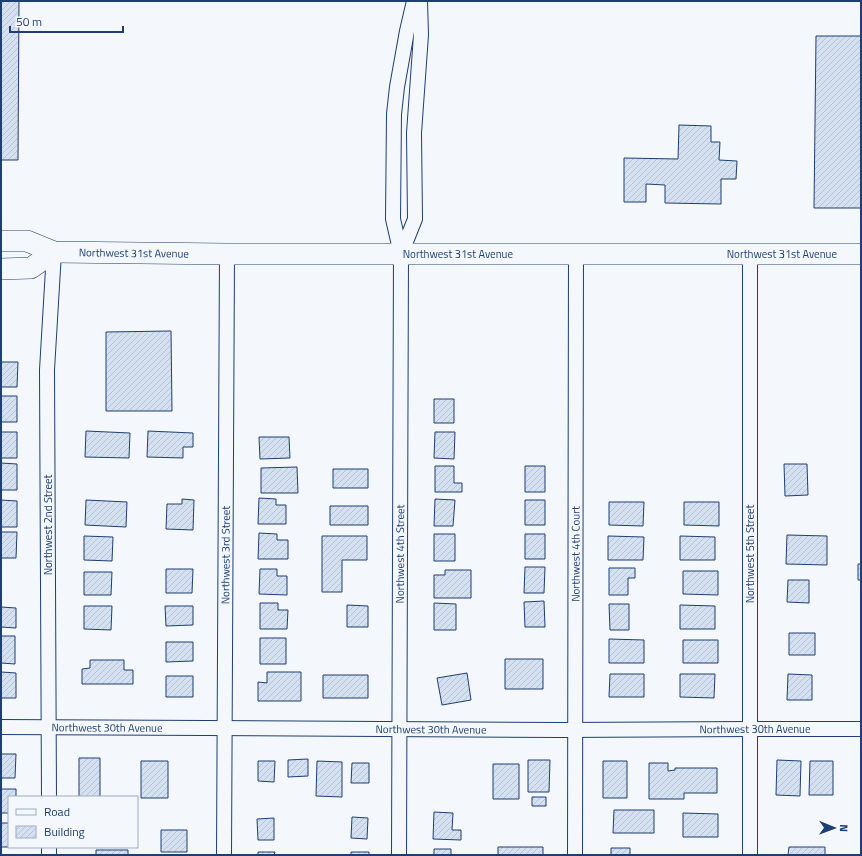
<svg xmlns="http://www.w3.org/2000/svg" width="862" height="856" font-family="'Titillium Web',sans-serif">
<defs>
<pattern id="building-hatch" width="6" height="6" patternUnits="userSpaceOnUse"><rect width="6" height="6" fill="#d5e0f0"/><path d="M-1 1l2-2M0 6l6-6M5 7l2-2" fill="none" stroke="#b6c1d1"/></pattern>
</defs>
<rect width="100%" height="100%" fill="#f4f7fb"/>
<path fill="url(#building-hatch)" stroke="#1d3f73" d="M1,1H19L18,160H1Z
M816,36H861V208H814Z
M679,125L711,126V142H720L719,160L737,161L736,179H721V204L665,203V185L646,184V202H624V158L678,159Z
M171,331L172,411H106V332Z
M1,362H18L17,387H1Z
M1,396H17V422H1Z
M434,399H454V423H434Z
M86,431L130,433L129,458L85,457Z
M148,431L193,433V447H183V458L147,457Z
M1,432H17V458H1Z
M435,432H455L454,459L434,458Z
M259,437H289L290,458L260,459Z
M1,463L17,464V490H1Z
M784,464H807L808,495L785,496Z
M435,466H454V483H462V492H435Z
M525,466H545V492H525Z
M297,467L298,493H261V468Z
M333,469H368V488H333Z
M259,498L276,499V505H286V524H258Z
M182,499L194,500L193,530L166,529L167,504H182Z
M435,499L455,500L453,526H434Z
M1,500L17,501V527H1Z
M86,500L127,502L126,527L85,525Z
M525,500H545V525H525Z
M609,502H644L643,526L609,525Z
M684,502H719V526L684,525Z
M330,506H368V525H330Z
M1,532H17L16,558H1Z
M259,533L277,534V540H288V559H258Z
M434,534H455V561H434Z
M525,534H545V559H525Z
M787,535L827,536V565L786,564Z
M84,536L113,537L112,561L84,560Z
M322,536H367V560H342V592H322Z
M608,536L644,537L643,560H608Z
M680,536L715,537V560H680Z
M858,564H861V580H858Z
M525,567H545L544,593H524Z
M609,568H635V578H628V595H609Z
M166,569H193L192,593H166Z
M260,569H277V576H287V595L259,594Z
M445,570H471V598H434V575H445Z
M683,571H718V595L683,594Z
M84,572H112L111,595H84Z
M788,580H809V603L787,602Z
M544,601L545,627H525L524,602Z
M260,603H278V610H288L287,629H260Z
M434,603L456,604V630H434Z
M609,604H629V630H610Z
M347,605L368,606V627H347Z
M680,605L715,606V629H680Z
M84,606H112L111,630L84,629Z
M165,606H193V625L166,626Z
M1,607L16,608V628L1,627Z
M789,633H815V655H789Z
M1,636H15V664L1,663Z
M260,638H286V664H260Z
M609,639L644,640V663H609Z
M683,640H718V663H683Z
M166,642H193V661L166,662Z
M505,659H543V689H505Z
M90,660H124V670H133V684H82V669L90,668Z
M1,672L16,673V698H1Z
M267,672H301V701H258V682L267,683Z
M467,673L471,700L442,705L437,678Z
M610,674H644V697H609Z
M680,674H715L714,698L680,697Z
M788,674L812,675V700H787Z
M323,675H368V698H323Z
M166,676H193V697H166Z
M1,754H16L15,778H1Z
M79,758H100V797H79Z
M308,759V776L288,777V760Z
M528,760H550L549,792H528Z
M777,760L801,761L800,796L776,795Z
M141,761H168V798H141Z
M258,761H275L274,782L258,781Z
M317,761L342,762V797L316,796Z
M603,761H627V798H603Z
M810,761H833V795H809Z
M352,763H369V783H351Z
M649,763H668V771L675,770V768H717V793H684V799H649Z
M493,764H519V799H493Z
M1,789H16V797H9V813H1Z
M532,797H546V806H532Z
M614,810H654V833H613Z
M434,812L453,813L452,830H461V840L433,839Z
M683,813L718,814V837H683Z
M352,817L368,818L367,839L351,838Z
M274,818V840H258L257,819Z
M1,823H9V847H16H1Z
M161,830H187V852H161Z
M498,847H543V855H498Z
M789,847H825V855H788Z
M611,848H630V855H611Z
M434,849H451V855H434Z
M96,850H128V855H96Z
M258,852H275L274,855H258Z
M351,852H369V855H351Z"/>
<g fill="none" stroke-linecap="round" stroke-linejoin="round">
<defs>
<g id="street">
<path d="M401,254L415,219L414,133L421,35L420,1"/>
<path id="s1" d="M1,727L561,730L750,729H861"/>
<path d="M49,797L47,370L54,252"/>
<path d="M49,855V847"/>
<path id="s2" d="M224,855L227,254"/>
<path id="s3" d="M399,855L401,254L393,219L394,114L397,87L407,31L414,1"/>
<path id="s4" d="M575,855L576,254"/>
<path d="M750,855V254"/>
</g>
<g id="primary">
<path id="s5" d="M1,241H27L54,252L227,254H861"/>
<path d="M1,269L31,268L54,252"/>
</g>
</defs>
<use href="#street" stroke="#1d3f73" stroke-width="16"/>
<use href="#primary" stroke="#1d3f73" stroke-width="22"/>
<use href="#street" stroke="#f4f7fb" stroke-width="14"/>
<use href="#primary" stroke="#f4f7fb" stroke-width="21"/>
</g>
<g text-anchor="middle" stroke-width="3" stroke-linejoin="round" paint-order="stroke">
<g font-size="11" fill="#1d3f73" stroke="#f4f7fb">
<text dy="4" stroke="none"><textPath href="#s5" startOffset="135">Northwest 31st Avenue</textPath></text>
<text dy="4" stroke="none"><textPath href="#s5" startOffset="459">Northwest 31st Avenue</textPath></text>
<text dy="4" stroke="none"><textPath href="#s5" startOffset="783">Northwest 31st Avenue</textPath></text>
<text transform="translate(48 525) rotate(-90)" y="4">Northwest 2nd Street</text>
<text dy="4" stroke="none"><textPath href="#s3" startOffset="301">Northwest 4th Street</textPath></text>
<text dy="4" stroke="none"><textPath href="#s4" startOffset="301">Northwest 4th Court</textPath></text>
<text transform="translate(750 554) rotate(-90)" y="4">Northwest 5th Street</text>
<text dy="4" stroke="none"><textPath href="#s2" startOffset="300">Northwest 3rd Street</textPath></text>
<text dy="4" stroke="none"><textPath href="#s1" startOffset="106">Northwest 30th Avenue</textPath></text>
<text dy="4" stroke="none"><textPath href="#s1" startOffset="430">Northwest 30th Avenue</textPath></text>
<text dy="4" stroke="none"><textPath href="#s1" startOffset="754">Northwest 30th Avenue</textPath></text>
</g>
</g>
<rect width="862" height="856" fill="none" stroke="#1d3f73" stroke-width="4"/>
<rect x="8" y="796" width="130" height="52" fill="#f4f7fb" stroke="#9eadc5"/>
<rect x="16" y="809" width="20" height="6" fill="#f4f7fb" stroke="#9eadc5"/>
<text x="44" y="816" font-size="12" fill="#1d3f73">Road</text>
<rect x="16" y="826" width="20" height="12" fill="url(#building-hatch)" stroke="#9eadc5"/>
<text x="44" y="836" font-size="12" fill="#1d3f73">Building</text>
<g transform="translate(834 828) rotate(91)" stroke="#f4f7fb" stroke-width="3" paint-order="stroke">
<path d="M0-3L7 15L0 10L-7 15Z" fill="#1d3f73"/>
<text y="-6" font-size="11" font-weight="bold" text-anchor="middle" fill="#1d3f73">N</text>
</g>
<path d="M10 26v6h113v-6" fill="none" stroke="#1d3f73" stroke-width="2"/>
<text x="16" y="26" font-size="12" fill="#1d3f73" stroke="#f4f7fb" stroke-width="3" paint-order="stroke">50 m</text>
</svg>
